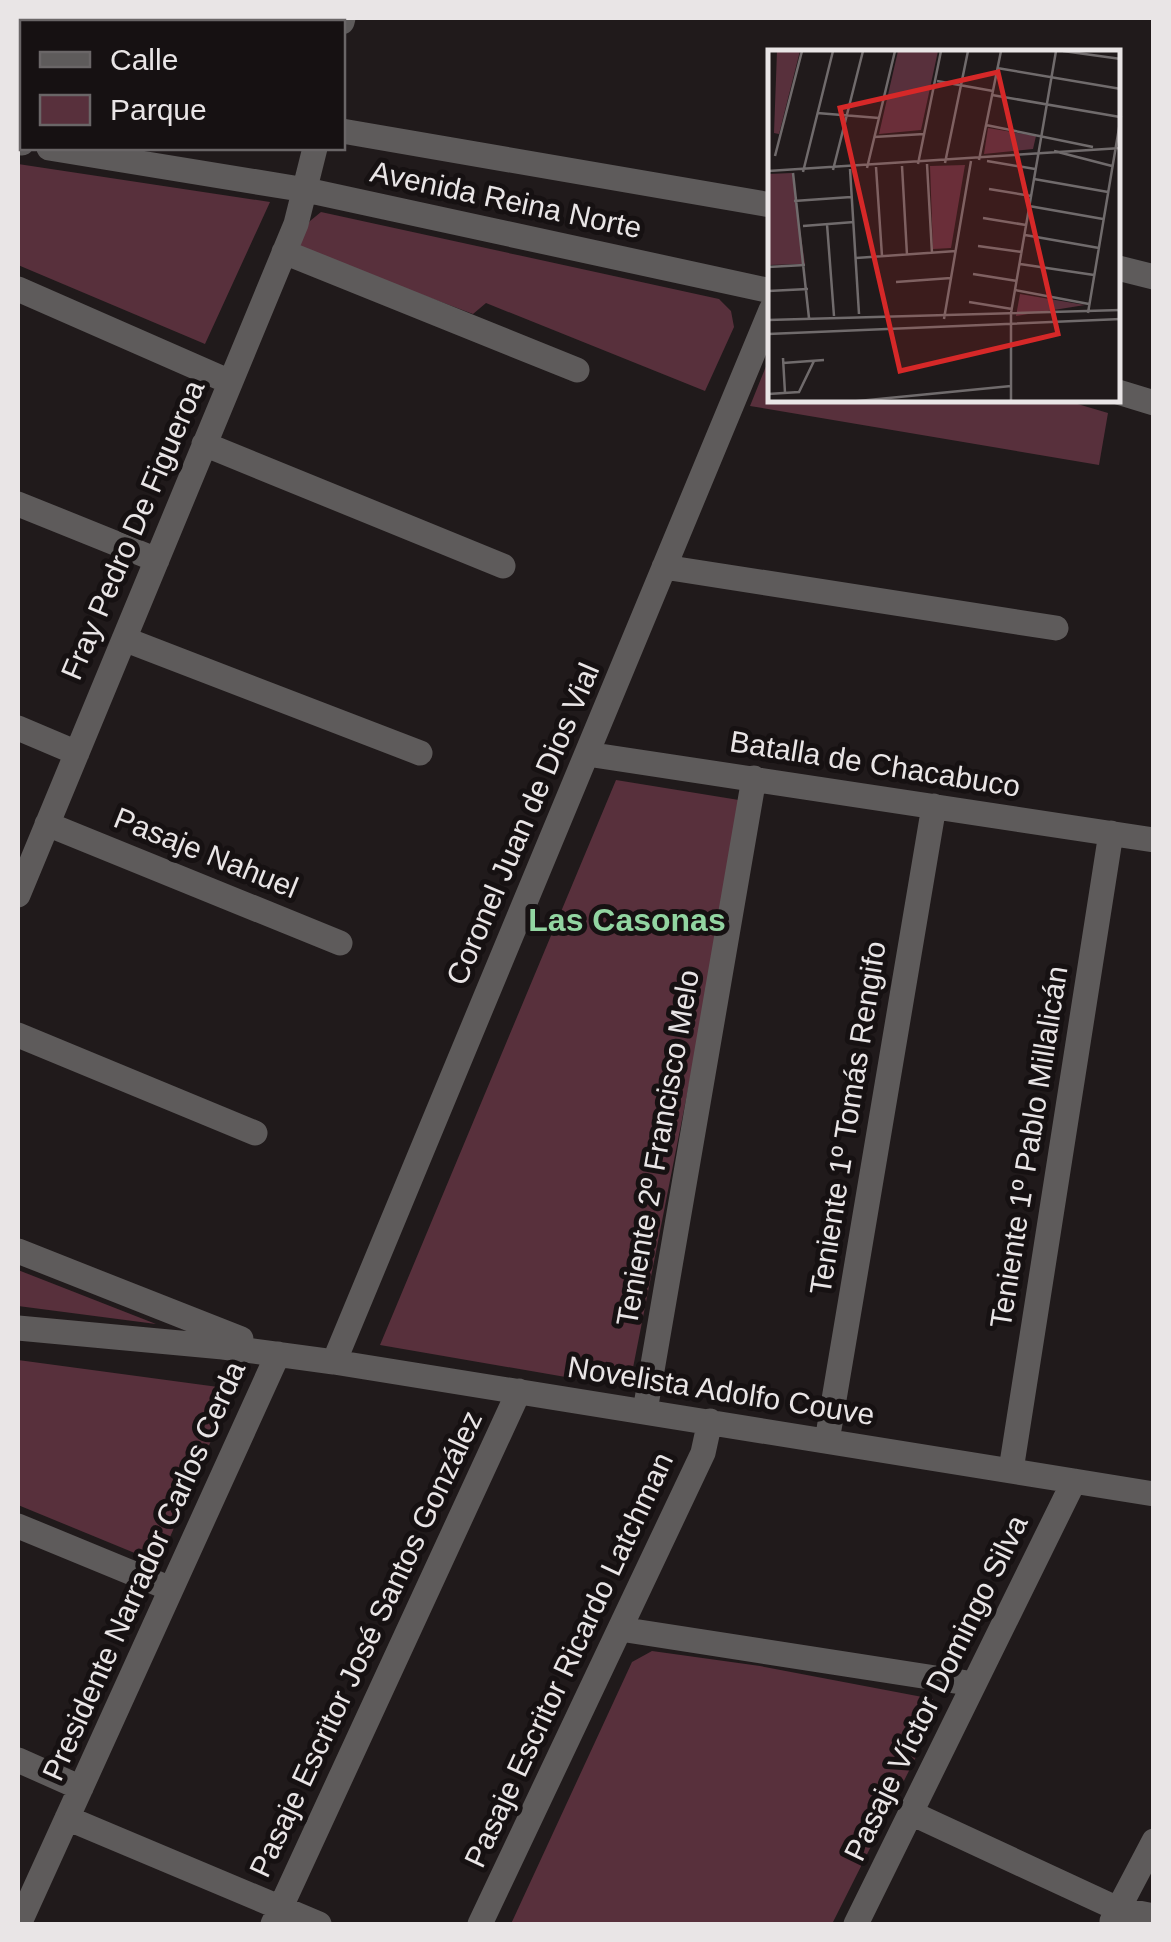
<svg xmlns="http://www.w3.org/2000/svg" width="1171" height="1942" font-family="Helvetica,sans-serif">
<rect width="100%" height="100%" fill="#201a1b"/>
<path fill="#58303c" d="M18,164L270,202L205,344L18,265Z
M321,212L719,299L731,311L734,327L705,391L486,303L473,314L295,247L310,221Z
M771,354V400H1064L1108,413L1099,465L750,406Z
M616,780L745,801L629,1388L380,1345Z
M18,1270L156,1324L18,1306Z
M18,1360L233,1389L159,1563L18,1505Z
M652,1651L760,1666L933,1699L931,1727L832,1924H511L632,1662Z"/>
<g fill="none" stroke-linecap="round" stroke-linejoin="round">
<path stroke="#5e5b5b" stroke-width="25" d="M342,22L343,18
M18,82L22,83
M342,131L771,205
M18,142L22,143
M49,148L306,190L771,291
M284,252L577,370
M1118,268L1154,277
M18,289L230,382
M1118,392L1154,403
M204,444L503,566
M18,504L157,560
M664,567L1056,628
M124,639L420,753
M18,728L77,753
M587,754L1154,840
M47,824L340,943
M18,895L296,224L315,148
M18,1035L255,1133
M18,1251L241,1339
M18,1328L223,1347L334,1362L1154,1494
M334,1362L771,310
M645,1411L754,778
M827,1441L934,806
M1011,1470L1111,833
M18,1526L171,1589
M620,1629L974,1684
M18,1760L81,1788
M911,1813L1118,1909L1154,1916
M67,1818L319,1924
M1112,1921L1154,1841
M19,1924L278,1354
M273,1924L519,1391
M480,1924L703,1453L710,1421
M856,1924L1074,1481"/>
</g>
<g text-anchor="middle" stroke-width="10" stroke-linejoin="round" paint-order="stroke">
<g font-size="30" fill="#e9e5e6" stroke="#161112">
<text transform="translate(506 200) rotate(12)" y="10">Avenida Reina Norte</text>
<text transform="translate(133 530) rotate(-67)" y="10">Fray Pedro De Figueroa</text>
<text transform="translate(875 764) rotate(9)" y="10">Batalla de Chacabuco</text>
<text transform="translate(523 824) rotate(-67)" y="10">Coronel Juan de Dios Vial</text>
<text transform="translate(206 853) rotate(22)" y="10">Pasaje Nahuel</text>
<text transform="translate(848 1118) rotate(-81)" y="10">Teniente 1º Tomás Rengifo</text>
<text transform="translate(1029 1147) rotate(-81)" y="10">Teniente 1º Pablo Millalicán</text>
<text transform="translate(658 1148) rotate(-80)" y="10">Teniente 2º Francisco Melo</text>
<text transform="translate(721 1391) rotate(9)" y="10">Novelista Adolfo Couve</text>
<text transform="translate(144 1571) rotate(-66)" y="10">Presidente Narrador Carlos Cerda</text>
<text transform="translate(366 1644) rotate(-65)" y="10">Pasaje Escritor José Santos González</text>
<text transform="translate(569 1660) rotate(-65)" y="10">Pasaje Escritor Ricardo Latchman</text>
<text transform="translate(936 1688) rotate(-64)" y="10">Pasaje Víctor Domingo Silva</text>
</g>
<g font-size="32" font-weight="bold" fill="#92d5a1" stroke="#161112">
<text x="627" y="931">Las Casonas</text>
</g>
</g>
<g transform="translate(768 50)">
<rect width="352" height="352" fill="#201a1b"/>
<path d="M9,1H32L11,84L6,83ZM130,1H170L153,80L111,84ZM220,78L268,86L265,99L216,104ZM197,115L183,198L165,199L162,116ZM24,123L37,214L0,215V124ZM252,244L317,255L248,266Z" fill="#58303c"/>
<path fill="none" stroke="#706b6c" stroke-width="2.5" d="M295,1L353,9M229,18L353,39M169,31L225,41M224,45L352,67M49,63L111,68M218,75L325,97M106,87L156,84M286,101L344,116M7,106L34,1M211,110L233,1M219,111L267,119M177,113L200,1M150,114L173,1M159,114L164,203M134,116L139,205M108,117L114,206M99,118L127,1M82,119L91,264M65,120L95,1M0,121L353,98M35,122L65,1M25,123L41,268M266,129L340,142M221,139L263,146M26,151L83,147M261,156L335,169M215,168L258,175M59,174L66,266M35,176L86,172M257,185L331,198M210,196L254,202M88,208L188,201M252,214L326,225M0,217L37,215M205,224L249,231M128,232L183,228M247,240L321,254M0,241L40,239M201,252L244,259M320,263L353,66M176,269L203,111M0,270L353,260M0,284L353,269M15,308L17,343M15,313L56,310M0,344L31,342L46,311M80,352L243,336M243,352V263L288,1"/>
<path fill="#d62828" fill-opacity="0.15" stroke="#d62828" stroke-width="5" d="M230,22L290,284L132,321L72,58Z"/>
<rect width="352" height="352" fill="none" stroke="#e9e5e6" stroke-width="5"/>
</g>
<rect width="1171" height="1942" fill="none" stroke="#e9e5e6" stroke-width="40"/>
<rect x="20" y="20" width="325" height="130" fill="#161112" stroke="#6a6667" stroke-width="2.5"/>
<rect x="40" y="52" width="50" height="15" fill="#5e5b5b" stroke="#6a6667" stroke-width="2.5"/>
<text x="110" y="70" font-size="30" fill="#e9e5e6">Calle</text>
<rect x="40" y="95" width="50" height="30" fill="#58303c" stroke="#6a6667" stroke-width="2.5"/>
<text x="110" y="120" font-size="30" fill="#e9e5e6">Parque</text>
</svg>
